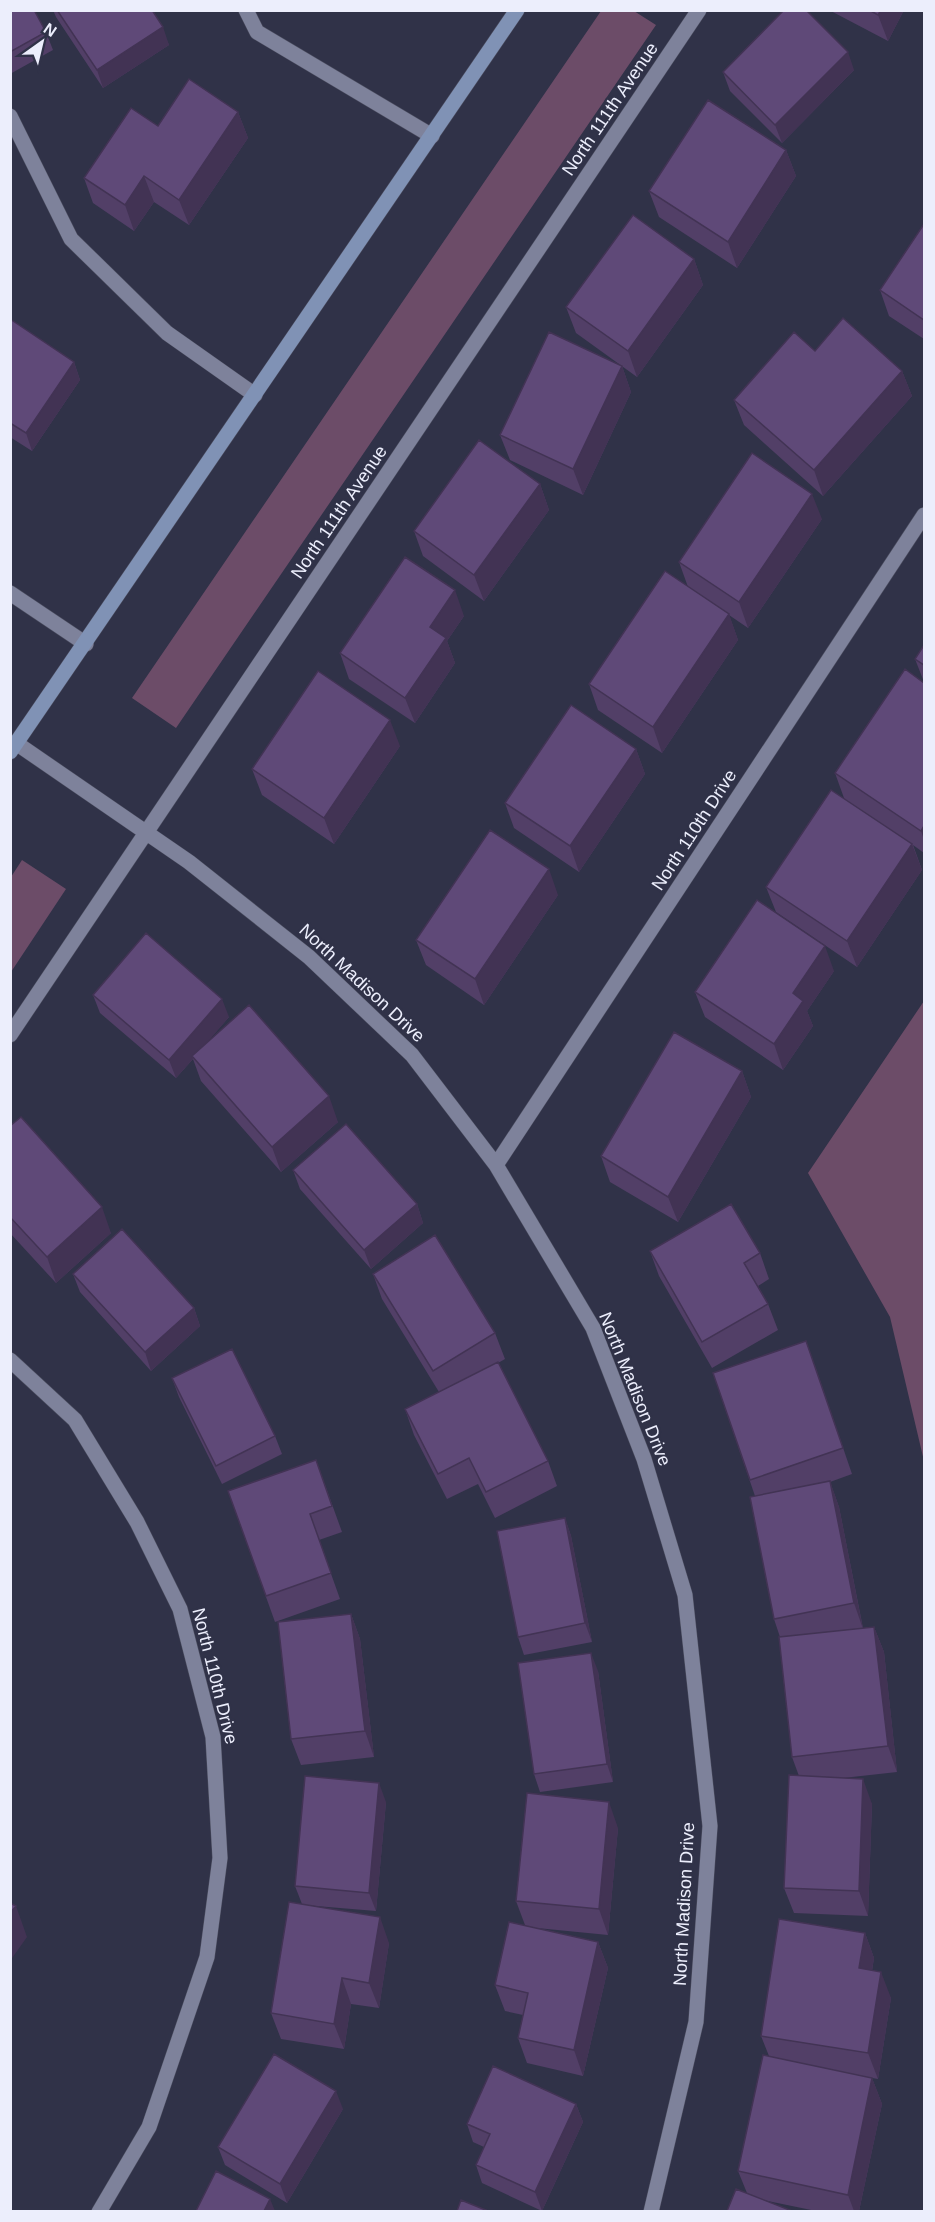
<svg xmlns="http://www.w3.org/2000/svg" width="935" height="2222" font-family="Arial,sans-serif">
<rect width="100%" height="100%" fill="#303248"/>
<path fill="#6c4c68" d="M601,11H634L656,25L176,728L132,698Z
M22,860L66,889L11,972V877Z
M924,1001V1461L890,1317L808,1173Z"/>
<g fill="none" stroke-linecap="round" stroke-linejoin="round">
<defs>
<path id="lane" d="M10,116L71,239L167,333L255,395"/>
<path id="street" d="M246,10L257,32L432,136
M10,593L86,644
M16,743L189,862L309,957L412,1055L496,1165L593,1328L644,1459L685,1595L710,1826L696,2022L651,2212
M10,1035L699,10
M496,1165L924,515
M10,1360L75,1420L137,1522L180,1609L213,1737L220,1858L207,1957L149,2127L99,2212"/>
<path id="secondary" d="M10,752L517,10"/>
</defs>
<use href="#lane" stroke="#4b4d5f" stroke-width="16"/>
<use href="#street" stroke="#4b4d5f" stroke-width="16"/>
<use href="#secondary" stroke="#4b4d5f" stroke-width="16"/>
<use href="#lane" stroke="#7e829b" stroke-width="15"/>
<use href="#street" stroke="#7e829b" stroke-width="15"/>
<use href="#secondary" stroke="#8092b5" stroke-width="15"/>
</g>
<path fill="#523f67" d="M10,10L46,32L53,50L10,74Z
M53,10H152L169,45L103,88L56,17Z
M829,10H904L888,41Z
M854,70L782,143L730,91L723,72Z
M238,112L248,138L189,225L154,202L134,231L93,203L84,178L158,126Z
M786,150L796,176L737,268L659,217L649,191Z
M924,224V339L889,316L880,290Z
M694,259L703,285L637,377L576,333L566,307Z
M10,319L74,362L80,380L32,451L10,437Z
M815,351L902,371L912,396L823,496L744,425L734,400Z
M622,366L631,392L583,495L510,460L500,435Z
M540,484L549,510L484,601L423,556L414,531Z
M822,519L748,628L729,615L738,640L662,753L598,710L589,684L688,587L679,562Z
M464,616L447,641L455,663L415,723L349,679L340,653Z
M924,645V853L913,845L922,870L857,967L776,912L766,887L844,798L835,773L924,682L915,659Z
M400,746L334,844L262,795L252,769Z
M636,749L645,774L579,872L514,828L505,803Z
M558,895L484,1005L426,965L416,940Z
M834,971L807,1011L813,1026L783,1070L705,1017L695,992Z
M93,995L229,1017L206,1043L338,1122L281,1172L201,1081L193,1059L176,1078L100,1013Z
M742,1071L751,1097L678,1222L610,1182L601,1156Z
M10,1126L111,1233L56,1283L10,1233Z
M293,1170L417,1204L423,1223L371,1269L300,1189Z
M650,1251L760,1253L769,1279L758,1286L768,1304L778,1330L712,1368L659,1276Z
M73,1274L194,1308L200,1326L151,1371L80,1292Z
M373,1274L495,1333L505,1359L498,1363L548,1461L557,1486L495,1518L478,1484L447,1499L414,1435L405,1409L439,1392L382,1299Z
M815,1366L852,1474L830,1482L839,1507L863,1628L874,1627L884,1652L897,1772L843,1778L872,1804L868,1916L794,1913L784,1888L799,1776L792,1757L780,1637L774,1619L755,1496L713,1373Z
M172,1378L275,1436L282,1454L222,1484L179,1397Z
M316,1460L342,1532L319,1540L340,1599L275,1622L228,1491Z
M565,1518L571,1536L592,1642L524,1655L518,1637Z
M351,1614L360,1639L374,1757L301,1765L291,1739Z
M598,1671L613,1782L540,1792L534,1774Z
M386,1802L376,1911L304,1905L389,1943L379,2008L351,2004L344,2049L281,2039L271,2013L302,1904L295,1886Z
M618,1828L608,1935L537,1928L598,1942L608,1968L583,2076L527,2063L518,2038L523,2015L505,2011L495,1985L525,1925L516,1901Z
M865,1933L874,1958L872,1971L891,1998L878,2079L867,2077L872,2078L882,2104L859,2211H816L763,2200L747,2193L738,2171L769,2056L761,2036Z
M576,2104L583,2122L542,2211L482,2183L476,2165L484,2147L473,2142L467,2124Z
M343,2109L287,2203L225,2165L218,2147Z"/>
<path fill="#423354" d="M881,10H904L888,41L878,15Z
M163,27L169,45L103,88L97,70Z
M848,52L854,70L782,143L775,125Z
M238,112L248,138L189,225L179,200Z
M786,150L796,176L737,268L728,242Z
M144,176L154,202L134,231L125,205Z
M694,259L703,285L637,377L628,351Z
M74,362L80,380L32,451L26,433Z
M622,366L631,392L583,495L573,469Z
M902,371L912,396L823,496L814,470Z
M540,484L549,510L484,601L474,575Z
M812,494L822,519L748,628L739,602Z
M455,590L464,616L447,641L455,663L415,723L405,698L430,627Z
M729,614L738,640L662,753L653,727Z
M390,720L400,746L334,844L324,818Z
M636,749L645,774L579,872L570,846Z
M924,826V840L921,831Z
M912,844L922,870L857,967L847,941Z
M549,869L558,895L484,1005L475,979Z
M825,946L834,971L807,1011L813,1026L783,1070L774,1044L793,993Z
M222,999L229,1017L194,1058L192,1056L193,1059L176,1078L169,1060Z
M742,1071L751,1097L678,1222L668,1197Z
M329,1096L338,1122L281,1172L272,1147Z
M417,1204L423,1223L371,1269L364,1250Z
M102,1207L111,1233L56,1283L47,1257Z
M194,1308L200,1326L151,1371L145,1352Z
M830,1481L839,1507L863,1629L854,1603Z
M565,1518L571,1536L592,1642L585,1623Z
M351,1614L360,1639L374,1757L365,1731Z
M874,1627L884,1652L897,1772L888,1746Z
M591,1653L598,1671L613,1782L607,1764Z
M863,1779L872,1804L868,1916L859,1891Z
M379,1783L386,1802L376,1911L369,1893Z
M609,1802L618,1828L608,1935L599,1909Z
M16,1906L27,1937L10,1961V1913Z
M380,1917L389,1943L379,2008L369,1983Z
M865,1933L874,1958L868,1994L859,1968Z
M598,1942L608,1968L583,2076L574,2050Z
M881,1972L891,1998L878,2079L868,2053Z
M342,1978L351,2004L344,2049L334,2024Z
M872,2078L882,2104L859,2211H854L848,2195Z
M336,2091L343,2109L287,2203L280,2184Z
M576,2104L583,2122L542,2211L535,2192Z
M270,2199L275,2211H264Z"/>
<path fill="#5f4978" stroke="#423354" stroke-width="1.5" d="M10,10H34L46,32L10,52Z
M57,10H152L163,27L97,70Z
M784,10H806L848,52L775,125L723,72Z
M869,10H881L878,15Z
M189,79L238,112L179,200L144,176L125,205L84,178L131,108L158,126Z
M708,100L786,150L728,242L649,191Z
M633,215L694,259L628,351L566,307Z
M924,224V320L880,290Z
M843,318L902,371L814,470L734,400L794,332L815,351Z
M10,319L74,362L26,433L10,423Z
M549,332L622,366L573,469L500,435Z
M479,440L540,484L474,575L414,531Z
M752,453L812,494L739,602L679,562Z
M405,557L455,590L430,627L446,638L405,698L340,653Z
M665,571L729,614L653,727L589,684Z
M924,645V665L915,659Z
M905,669L924,683V826L921,831L835,773Z
M318,671L390,720L324,818L252,769Z
M571,705L636,749L570,846L505,803Z
M831,790L912,844L847,941L766,887Z
M490,830L549,869L475,979L416,940Z
M757,900L825,946L793,993L803,1001L774,1044L695,992Z
M146,933L222,999L169,1060L93,995Z
M249,1005L329,1096L272,1147L192,1056Z
M674,1032L742,1071L668,1197L601,1156Z
M21,1117L102,1207L47,1257L10,1217V1126Z
M346,1124L417,1204L364,1250L293,1170Z
M731,1204L760,1253L744,1263L768,1304L702,1342L650,1251Z
M122,1229L194,1308L145,1352L73,1274Z
M435,1235L495,1333L433,1371L373,1274Z
M806,1341L843,1448L750,1480L713,1373Z
M232,1349L275,1436L216,1466L172,1378Z
M498,1362L548,1461L486,1492L469,1458L438,1474L405,1409Z
M316,1460L332,1506L310,1514L331,1573L266,1596L228,1491Z
M830,1481L854,1603L774,1619L750,1497Z
M565,1518L585,1623L518,1637L497,1531Z
M351,1614L365,1731L291,1739L278,1622Z
M874,1627L888,1746L792,1757L779,1637Z
M591,1653L607,1764L534,1774L518,1663Z
M789,1775L863,1779L859,1891L784,1888Z
M305,1776L379,1783L369,1893L295,1886Z
M527,1793L609,1802L599,1909L516,1901Z
M289,1902L380,1917L369,1983L342,1978L334,2024L271,2013Z
M10,1903L16,1906L10,1913Z
M779,1919L865,1933L859,1968L881,1972L868,2053L761,2036Z
M509,1922L598,1942L574,2050L518,2038L528,1993L495,1985Z
M274,2054L336,2091L280,2184L218,2147Z
M763,2055L872,2078L848,2195L738,2171Z
M493,2066L576,2104L535,2192L476,2165L490,2134L467,2124Z
M216,2171L270,2199L264,2211H196Z
M736,2189L792,2211H727Z
M461,2200L488,2211H457Z"/>
<g text-anchor="middle" stroke-width="4.5" stroke-linejoin="round" paint-order="stroke">
<g font-size="18" fill="#eceefc" stroke="#303248">
<text transform="translate(610 109) rotate(-56)" y="6">North 111th Avenue</text>
<text transform="translate(339 512) rotate(-56)" y="6">North 111th Avenue</text>
<text transform="translate(694 830) rotate(-57)" y="6">North 110th Drive</text>
<text transform="translate(362 983) rotate(43)" y="6">North Madison Drive</text>
<text transform="translate(635 1389) rotate(68)" y="6">North Madison Drive</text>
<text transform="translate(215 1676) rotate(76)" y="6">North 110th Drive</text>
<text transform="translate(684 1904) rotate(-87)" y="6">North Madison Drive</text>
</g>
</g>
<rect width="935" height="2222" fill="none" stroke="#eceefc" stroke-width="24"/>
<g transform="translate(42 42) rotate(34)" stroke="#303248" stroke-width="4.5" paint-order="stroke">
<path d="M0-4.5L10 22L0 15L-10 22Z" fill="#eceefc"/>
<text y="-9" font-size="16" font-weight="bold" text-anchor="middle" fill="#eceefc">N</text>
</g>
</svg>
